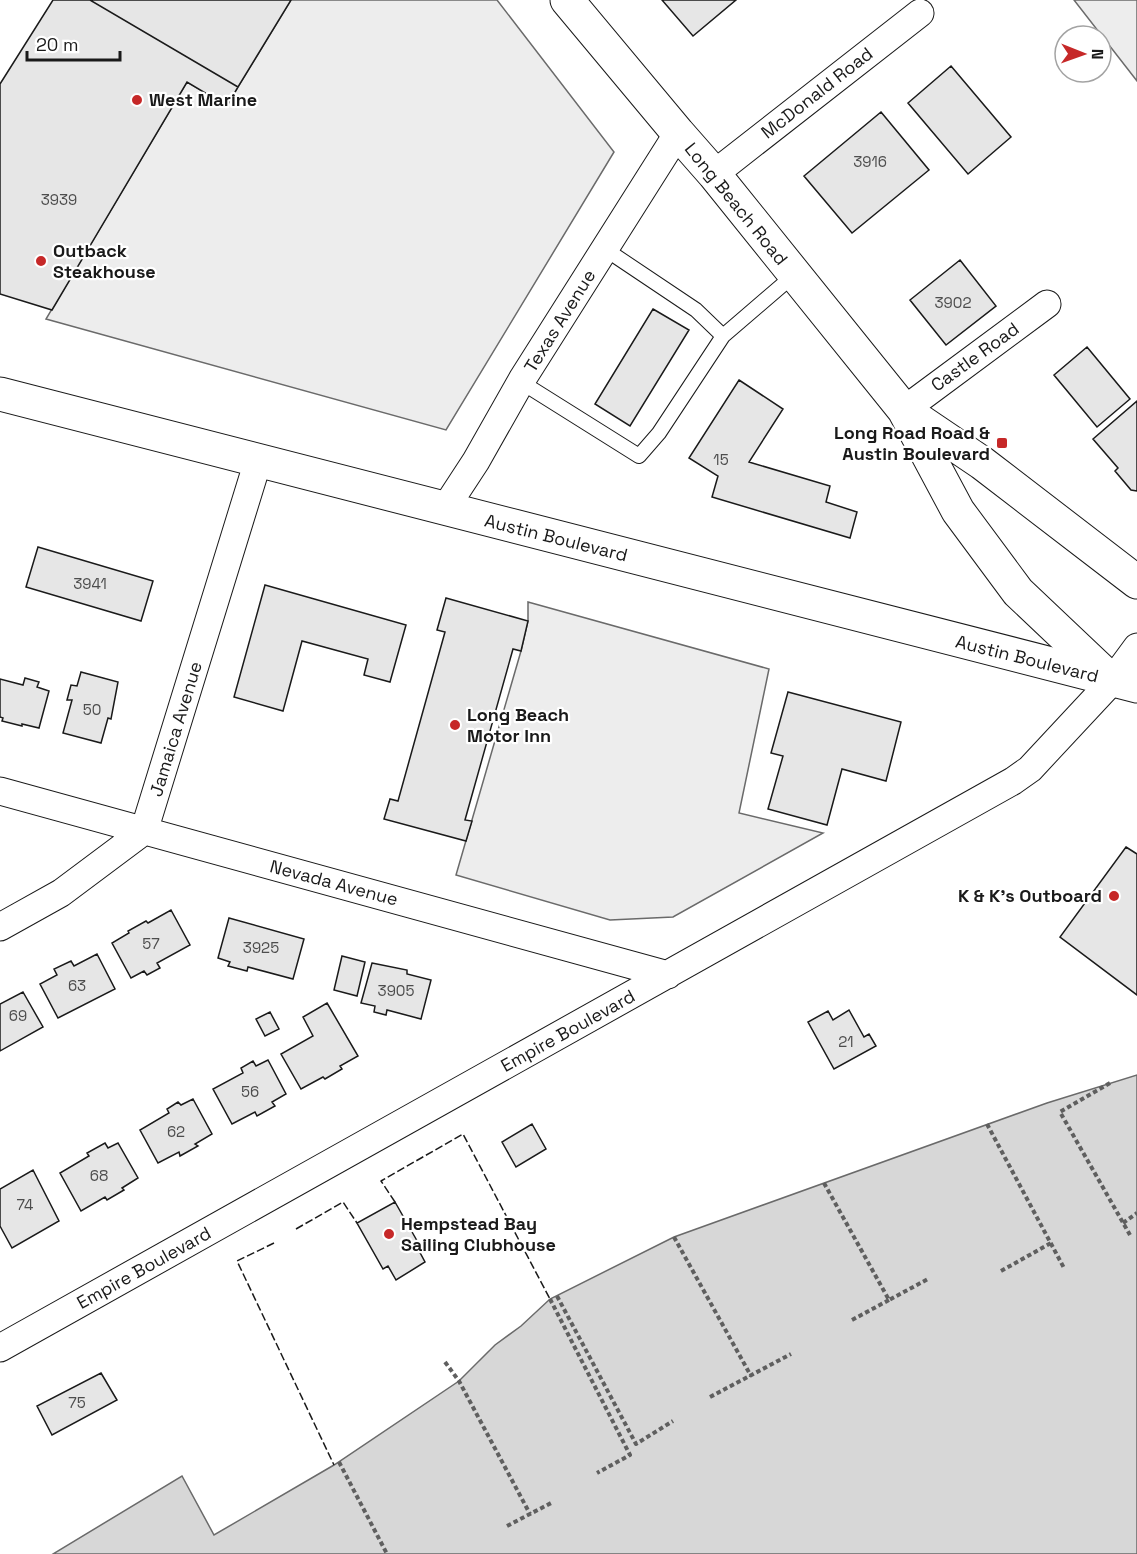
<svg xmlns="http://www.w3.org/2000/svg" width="1137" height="1554" font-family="'Space Grotesk',sans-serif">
<rect width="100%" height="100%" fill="#fff"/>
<path fill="#ededed" stroke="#6a6a6a" stroke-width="1.5" d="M291,0H497L614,152L446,430L46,319L187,82L227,105Z
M1074,0H1137V81Z
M528,602L769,669L739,813L823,833L673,917L610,920L456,875L521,651L528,621Z"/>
<path fill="#d7d7d7" stroke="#6a6a6a" stroke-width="1.5" d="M1137,1075V1554H53L182,1476L214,1535L334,1465L459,1381L495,1345L521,1326L550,1299L674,1237L1047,1103Z"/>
<path fill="#e6e6e6" stroke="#1a1a1a" stroke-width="1.5" d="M53,0H90L238,87L227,106L187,82L52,310L0,294V84Z
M90,0H291L238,87Z
M662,0H736L693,36Z
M951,66L1011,137L968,174L908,103Z
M881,112L929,170L852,233L804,176Z
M960,260L996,306L946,345L910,300Z
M653,309L689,330L630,426L595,404Z
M1087,347L1130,399L1097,427L1054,375Z
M739,380L783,409L749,462L830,486L826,502L857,512L850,538L712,497L718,476L689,458Z
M1137,401V491L1131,490L1115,471L1118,468L1093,439Z
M38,547L153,581L141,621L26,587Z
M265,585L406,625L390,682L364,675L368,659L302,641L283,711L234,697Z
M446,598L528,621L521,651L513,649L465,820L472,821L466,841L384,819L390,799L398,801L445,632L437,630Z
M81,672L118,682L111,719L108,718L101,743L63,733L72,700H67L71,685L77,686Z
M25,678L39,682L37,687L49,691L39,728L22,724V726L2,721L3,718L0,717V679L23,685Z
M788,692L901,722L886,781L842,769L827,825L768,809L783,756L771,753Z
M1126,847L1137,854V995L1060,937Z
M171,910L190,945L157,963L160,968L147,975L144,971L131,978L112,943L129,933L128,931L146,921L148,923Z
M229,918L304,939L293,979L248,967L247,971L228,966L230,962L218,958Z
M97,954L115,989L58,1018L40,984L57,975L54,969L71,961L74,966Z
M342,956L365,962L357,996L334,990Z
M372,963L407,970V974L431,980L421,1019L387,1010L386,1015L374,1012L375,1006L361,1003Z
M23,992L43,1027L0,1051V1004Z
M327,1003L358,1056L340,1066L342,1069L325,1079L323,1077L301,1089L281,1054L313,1036L303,1017Z
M849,1010L864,1037L869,1034L876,1046L834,1069L808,1022L828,1011L833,1020Z
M270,1012L279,1029L265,1036L256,1019Z
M268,1060L286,1094L272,1102L275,1106L257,1116L255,1112L232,1124L213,1089L243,1073L241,1068L253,1061L256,1066Z
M193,1099L212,1134L195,1144L198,1146L180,1156L179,1152L158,1163L140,1130L169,1113L167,1109L178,1102L181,1105Z
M532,1124L546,1149L516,1167L502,1142Z
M105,1143L108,1148L118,1143L138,1178L122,1188L124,1190L107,1200L105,1197L81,1211L60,1173L89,1156L87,1153Z
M33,1170L59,1221L12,1248L0,1226V1189Z
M395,1202L420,1246L417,1247L425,1262L396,1280L388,1266L383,1269L357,1223Z
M101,1373L117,1400L52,1435L37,1406Z"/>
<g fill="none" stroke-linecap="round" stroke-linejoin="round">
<defs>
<path id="lane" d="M605,249L696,310L723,336
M521,382L639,456L659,433L723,336L794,275"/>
<path id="street" d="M714,174L920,13
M904,410L1047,304
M444,510L476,461L523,378L678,133
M0,791L668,975
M0,927L61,893L144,831L258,461
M0,1348L1013,781L1030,769L1112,681L1137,647"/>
<path id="secondary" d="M567,0L678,133L714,174L904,410L958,511L1018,592L1112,681
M908,413L982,463L1137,582"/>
<path id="primary" d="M0,394L1137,686"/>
</defs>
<use href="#lane" stroke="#1a1a1a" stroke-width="16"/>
<use href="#street" stroke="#1a1a1a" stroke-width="29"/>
<use href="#secondary" stroke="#1a1a1a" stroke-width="35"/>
<use href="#primary" stroke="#1a1a1a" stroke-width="35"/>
<path stroke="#5f5f5f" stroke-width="4" stroke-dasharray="4.5 3" stroke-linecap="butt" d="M1110,1083L1060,1112L1130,1235
M987,1124L1064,1268
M824,1183L889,1300L928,1279
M1123,1223L1137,1213
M674,1237L751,1376
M1001,1271L1051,1243
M557,1296L636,1444L673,1421
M550,1299L630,1455L597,1473
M852,1320L889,1300
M445,1362L459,1381L530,1514
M710,1397L791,1354
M339,1462L387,1554
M507,1526L553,1502"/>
<use href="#lane" stroke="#fff" stroke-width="14"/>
<use href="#street" stroke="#fff" stroke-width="27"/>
<use href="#secondary" stroke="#fff" stroke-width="33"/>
<use href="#primary" stroke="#fff" stroke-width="33"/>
<path stroke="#1a1a1a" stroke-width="1.5" stroke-dasharray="8 3" stroke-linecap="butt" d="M395,1202L381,1181L463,1134L550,1299
M296,1229L343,1202L357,1223
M274,1243L237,1261L334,1465"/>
</g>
<g fill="#c62828" stroke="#fff" stroke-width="2">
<circle cx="137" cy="100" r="6"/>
<circle cx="41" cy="261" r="6"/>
<rect x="996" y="437" width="12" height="12" rx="3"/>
<circle cx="455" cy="725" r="6"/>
<circle cx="1114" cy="896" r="6"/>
<circle cx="389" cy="1234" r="6"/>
</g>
<g text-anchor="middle" stroke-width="4.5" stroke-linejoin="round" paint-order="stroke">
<g font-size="15" fill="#4d4d4d">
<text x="870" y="167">3916</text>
<text x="59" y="205">3939</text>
<text x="953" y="308">3902</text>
<text x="721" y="465">15</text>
<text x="90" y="589">3941</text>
<text x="92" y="715">50</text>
<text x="151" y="949">57</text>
<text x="261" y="953">3925</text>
<text x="77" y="991">63</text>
<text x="396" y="996">3905</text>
<text x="18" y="1021">69</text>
<text x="846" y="1047">21</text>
<text x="250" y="1097">56</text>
<text x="176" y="1137">62</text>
<text x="99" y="1181">68</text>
<text x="25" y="1210">74</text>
<text x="77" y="1408">75</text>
</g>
<g font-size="18" fill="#1a1a1a" stroke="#fff">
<text transform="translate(817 93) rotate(-38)" y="6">McDonald Road</text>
<text transform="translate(736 204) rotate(51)" y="6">Long Beach Road</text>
<text transform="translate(560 321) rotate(-58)" y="6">Texas Avenue</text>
<text transform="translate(975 357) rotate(-36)" y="6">Castle Road</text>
<text transform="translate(556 538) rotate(14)" y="6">Austin Boulevard</text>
<text transform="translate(1027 659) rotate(14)" y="6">Austin Boulevard</text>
<text transform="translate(176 729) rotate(-73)" y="6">Jamaica Avenue</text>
<text transform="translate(334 883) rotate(15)" y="6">Nevada Avenue</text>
<text transform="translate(568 1031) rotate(-29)" y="6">Empire Boulevard</text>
<text transform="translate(144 1268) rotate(-29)" y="6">Empire Boulevard</text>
</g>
<g font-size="18" font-weight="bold" fill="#1a1a1a" stroke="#fff" text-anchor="start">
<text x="149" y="106">West Marine</text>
<text x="53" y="257">Outback<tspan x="53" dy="21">Steakhouse</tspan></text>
<text x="990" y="439" text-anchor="end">Long Road Road &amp;<tspan x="990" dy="21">Austin Boulevard</tspan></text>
<text x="467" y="721">Long Beach<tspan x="467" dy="21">Motor Inn</tspan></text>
<text x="1102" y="902" text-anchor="end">K &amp; K's Outboard</text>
<text x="401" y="1230">Hempstead Bay<tspan x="401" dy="21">Sailing Clubhouse</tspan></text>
</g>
</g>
<g transform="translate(1083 54) rotate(91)"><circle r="28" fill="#ffffff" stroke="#a3a3a3" stroke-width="1.5"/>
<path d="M0-4.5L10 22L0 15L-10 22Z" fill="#c62828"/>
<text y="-9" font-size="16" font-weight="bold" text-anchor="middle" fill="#1a1a1a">N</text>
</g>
<path d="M27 51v9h93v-9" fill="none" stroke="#1a1a1a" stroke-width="3"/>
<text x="36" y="51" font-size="18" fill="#1a1a1a" stroke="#ffffff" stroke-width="4.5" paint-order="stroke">20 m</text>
</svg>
